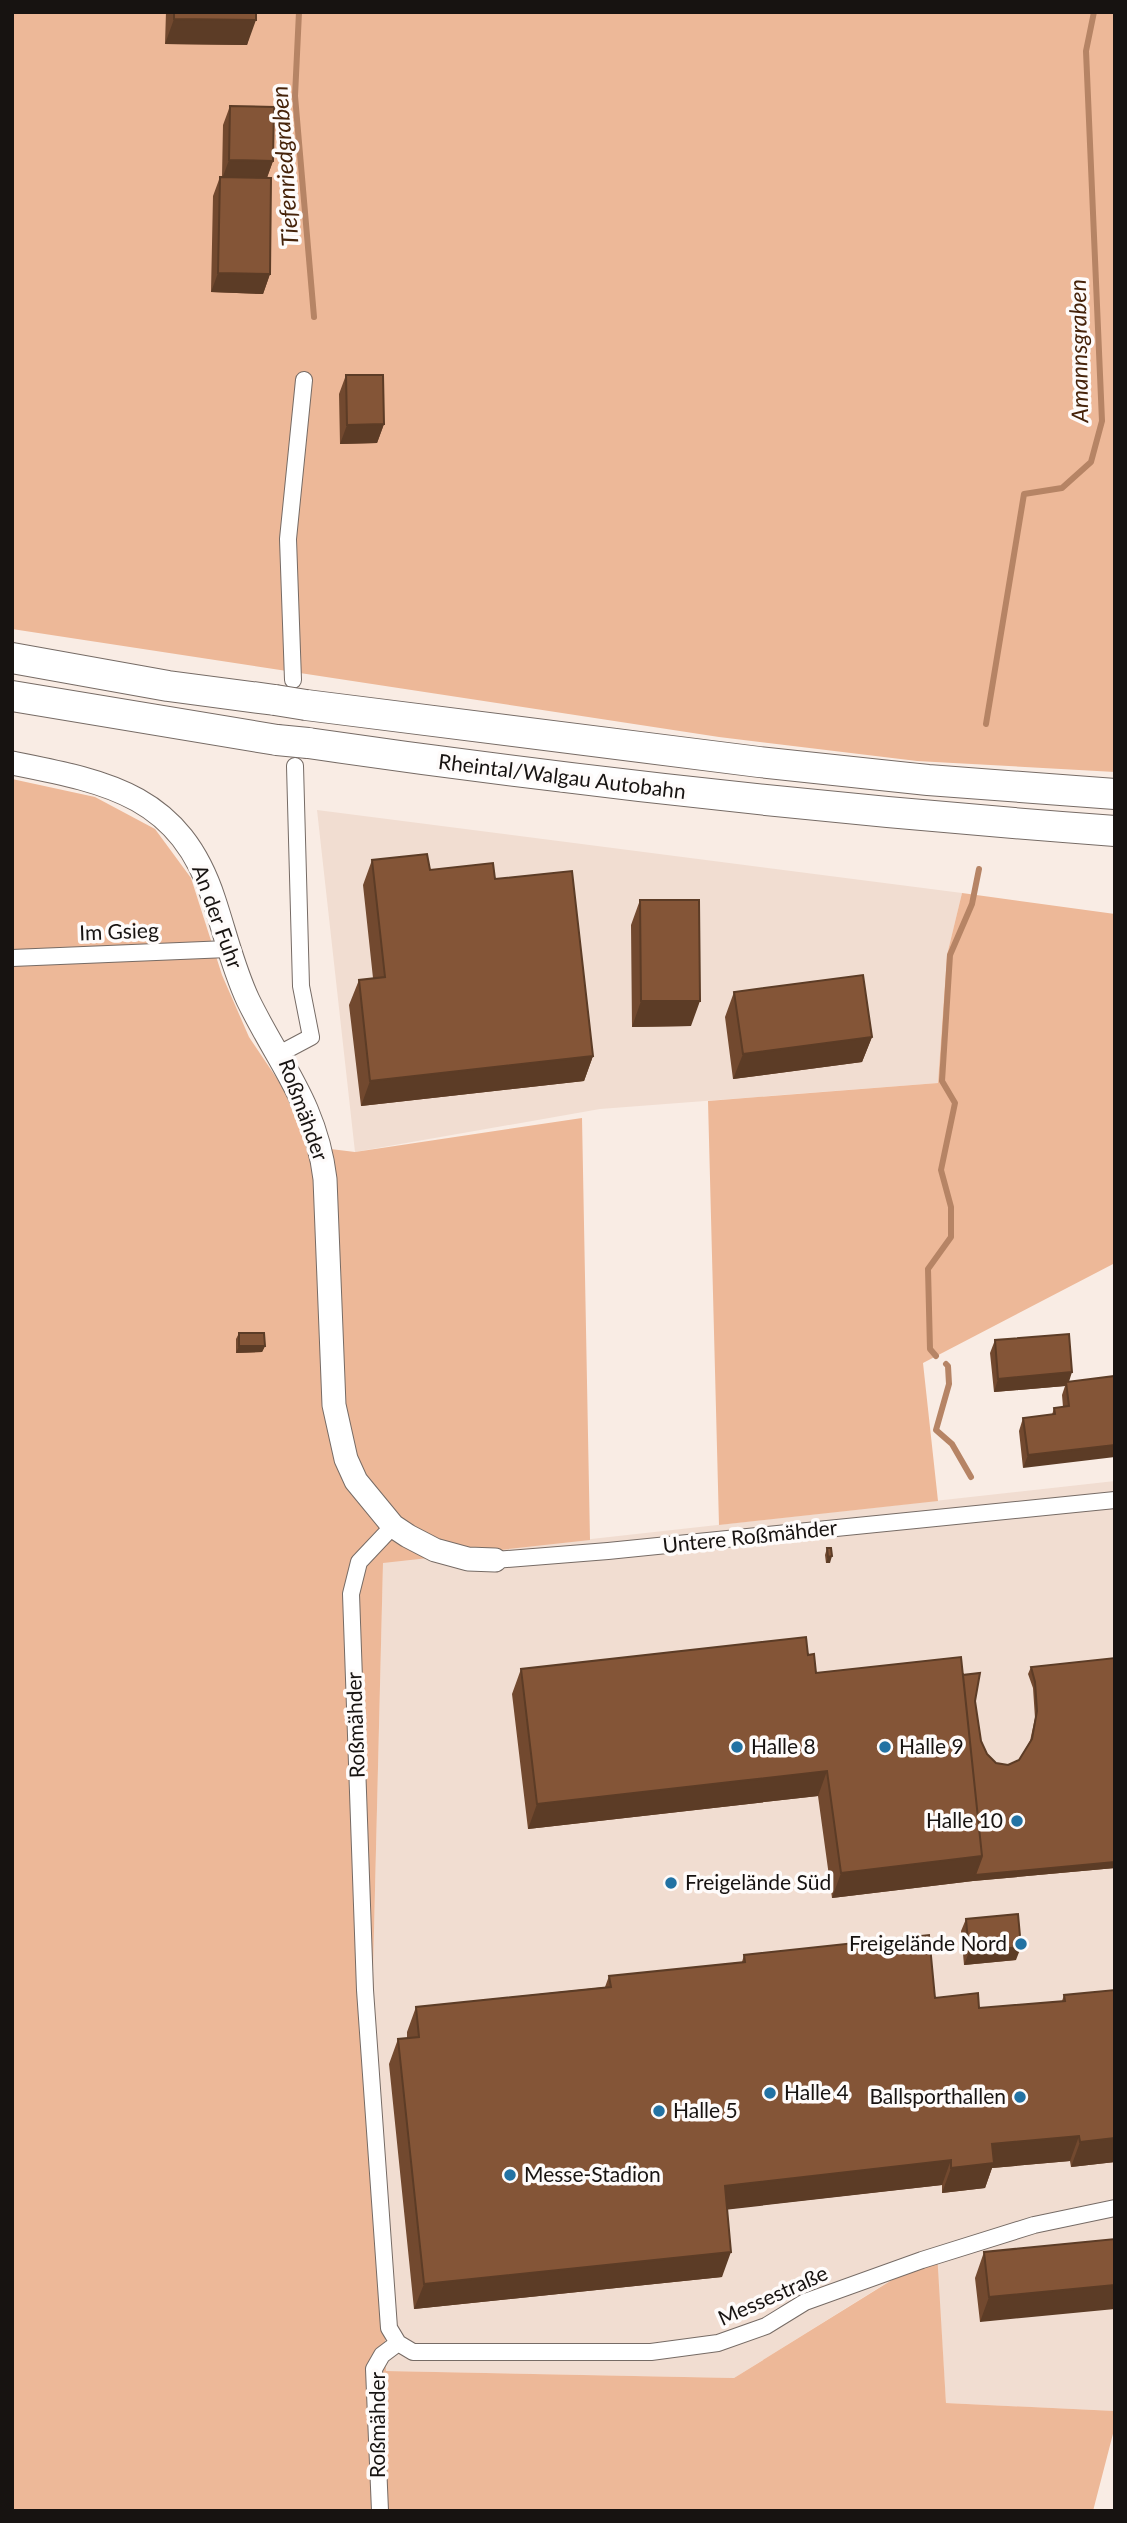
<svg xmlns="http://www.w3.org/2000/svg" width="1127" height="2523" font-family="Lato,sans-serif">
<rect width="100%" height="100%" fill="#f9ece4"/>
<path fill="#f1ddd1" d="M317,810L962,893L947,955L938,1083L600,1109L355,1152Z
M1115,1481V2411L946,2403L936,2252L734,2378L386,2371L373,1972L383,1562Z"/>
<path fill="#edb898" d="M12,12H1115V772L917,761L719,737L12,629Z
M12,779L95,797L155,829L191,878L222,975L249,1037L284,1089L306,1146L355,1152L582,1118L590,1540L383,1563L373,1972L386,2371L734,2378L937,2252L946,2403L1115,2411V2426L1093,2511H12Z
M962,893L1115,914V1263L923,1363L938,1501L719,1525L708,1101L938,1083L947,955Z"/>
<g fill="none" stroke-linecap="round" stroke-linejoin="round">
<path stroke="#b68465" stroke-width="6" d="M299,12L295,96L314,317
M986,724L1024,494L1062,488L1091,462L1102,421L1086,51L1094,12
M936,1356L930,1349L928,1269L951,1237V1207L941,1170L955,1103L942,1081L950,955L972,904L979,869
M946,1364L948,1366L949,1384L936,1430L952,1444L971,1477"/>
<defs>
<path id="street" d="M293,680L288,539L304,380
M12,958L228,949
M279,1054L311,1037L301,986L295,766
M393,1526L359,1562L351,1594L365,1990L389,2328L398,2343L413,2352H651L718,2343L766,2326L805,2302L922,2260L1034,2225L1115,2208
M495,1560L608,1551L1115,1500
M380,2511L374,2369L382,2355L398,2343"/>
<path id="secondary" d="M12,763C108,782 180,795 214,900C225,933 233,968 248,1000C279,1064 316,1104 325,1179L334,1405L346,1459L356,1481L393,1526L408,1536L435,1550L468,1559L495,1560"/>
<path id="highway" d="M12,658L168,686L275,700
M12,696L277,740
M306,705L759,762L928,780L1115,794
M308,743C576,782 845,811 1115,831"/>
</defs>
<use href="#street" stroke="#766b65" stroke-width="18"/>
<use href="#secondary" stroke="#766b65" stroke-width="25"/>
<use href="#highway" stroke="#766b65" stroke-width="32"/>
<use href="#street" stroke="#fff" stroke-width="16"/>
<use href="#secondary" stroke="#fff" stroke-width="23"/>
<use href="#highway" stroke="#fff" stroke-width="30"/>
<defs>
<path id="highway-bridge" d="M275,700L306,705
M277,740L308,743"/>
</defs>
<use href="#highway-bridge" stroke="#766b65" stroke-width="32" stroke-linecap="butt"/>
<use href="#highway-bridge" stroke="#fff" stroke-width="30"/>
</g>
<path fill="#72492f" d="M166,12H256L247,45L165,44Z
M230,106L273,161L267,178L270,274L263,294L211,292L213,196L220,177H222L223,125Z
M346,375L384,424L377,443L340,444L339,394Z
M372,860L430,870L495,879L593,1056L584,1081L361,1106L349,1005L359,980L373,978L363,885Z
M640,900L691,1026L632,1027L631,925Z
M734,992L872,1037L862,1062L733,1079L725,1017Z
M239,1333L265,1346L262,1352L236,1353V1339Z
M995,1340L1069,1382L1115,1376L1023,1468L1019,1431L1023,1418L1052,1415L1054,1408L1063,1407L1062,1395L1065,1386L994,1392L990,1353Z
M827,1548L830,1563H826L825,1555Z
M808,1655L816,1673L963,1675L975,1701L981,1741L987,1754L996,1763L1008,1765L1019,1760L1030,1741L1035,1718L1033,1688L1028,1674L1031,1667L1115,1658V1868L973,1881L832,1898L818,1796L528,1829L512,1694L521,1669Z
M966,1919L1016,1960L964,1965L961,1931Z
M744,1955L979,2008L1062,2001L1064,1995L1115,2162L1071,2167L1070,2161L992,2168L985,2188L942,2193V2185L727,2209L722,2277L414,2309L389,2064L398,2039L407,2038V2032L416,2007L605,1987L609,1976L742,1962Z
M1115,2239L980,2322L975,2278L984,2252Z"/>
<path fill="#5c3c26" d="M174,19L256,20L247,45L165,44Z
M229,160L273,161L266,180L222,179Z
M218,273L270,274L263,294L211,292Z
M384,424L377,443L340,444L347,425Z
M641,1001H700L691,1026L632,1027Z
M872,1037L862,1062L733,1079L743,1054Z
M593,1056L584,1081L361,1106L370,1081Z
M239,1346H265L262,1352L236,1353Z
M1072,1372L1068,1385L1066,1382L1065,1386L994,1392L998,1379Z
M1115,1445V1457L1023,1468L1028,1455Z
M832,1556L830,1563H826L828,1557Z
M827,1771L818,1796L528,1829L537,1804Z
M982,1856L973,1881L832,1898L841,1873Z
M1115,1862V1868L973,1881L975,1875Z
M1021,1947L1016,1960L964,1965L969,1952Z
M1079,2136L1070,2161L992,2168L985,2188L942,2193L951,2168L992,2144Z
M1115,2138V2162L1071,2167L1080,2142Z
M951,2160L942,2185L715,2211L725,2186Z
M731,2252L722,2277L414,2309L424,2284Z
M1115,2285V2309L980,2322L989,2297Z"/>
<path fill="#845537" stroke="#5c3c26" stroke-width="2" d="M174,12H256V20L174,19Z
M230,106L274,107L273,161L229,160Z
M220,177L271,178L270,274L218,273Z
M346,375H383L384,424L347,425Z
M427,854L430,870L493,863L495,879L572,871L593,1056L370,1081L359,980L385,977L372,860Z
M640,900H699L700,1001H641Z
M863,975L872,1037L743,1054L734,992Z
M239,1333H264L265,1346H239Z
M1069,1334L1072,1372L998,1379L995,1340Z
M1115,1376V1445L1028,1455L1023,1418L1055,1414L1054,1408L1069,1406L1066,1382Z
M827,1548H831L832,1556L828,1557Z
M806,1637L808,1655L814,1654L816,1673L961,1657L982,1856L841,1873L827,1771L537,1804L521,1669Z
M1115,1658V1862L975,1875L982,1856L963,1675L980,1673L975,1701L981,1741L987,1754L996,1763L1008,1765L1019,1760L1032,1739L1037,1711L1035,1682L1031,1667Z
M1018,1914L1021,1947L969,1952L966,1919Z
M929,1935L935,1998L978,1993L979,2008L1065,2001L1064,1995L1115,1990V2138L1080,2142L1079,2136L992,2144L994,2163L951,2168V2160L725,2186L731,2252L424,2284L398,2039L419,2037L416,2007L611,1987L609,1976L745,1962L744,1955Z
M1115,2239V2285L989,2297L984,2252Z"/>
<g fill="#2272a3" stroke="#fefbfa" stroke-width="2.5">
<circle cx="737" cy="1747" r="7"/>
<circle cx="885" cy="1747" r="7"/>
<circle cx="1017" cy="1821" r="7"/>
<circle cx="671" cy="1883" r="7"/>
<circle cx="1021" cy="1944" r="7"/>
<circle cx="770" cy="2093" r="7"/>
<circle cx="1020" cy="2097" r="7"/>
<circle cx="659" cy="2111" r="7"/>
<circle cx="510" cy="2175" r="7"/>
</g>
<g text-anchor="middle" stroke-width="7" stroke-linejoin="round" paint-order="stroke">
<g font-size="21" fill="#171311" stroke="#fefbfa">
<text transform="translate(562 777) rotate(7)" y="7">Rheintal/Walgau Autobahn</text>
<text transform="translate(217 917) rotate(70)" y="7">An der Fuhr</text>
<text transform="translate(119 932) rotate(-2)" y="7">Im Gsieg</text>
<text transform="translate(303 1110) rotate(70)" y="7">Roßmähder</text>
<text transform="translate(750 1537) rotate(-6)" y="7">Untere Roßmähder</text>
<text transform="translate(356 1725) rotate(-92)" y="7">Roßmähder</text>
<text transform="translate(773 2296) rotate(-24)" y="7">Messestraße</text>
<text transform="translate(378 2425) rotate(-90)" y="7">Roßmähder</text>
</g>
<g font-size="21" fill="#171311" stroke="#fefbfa" text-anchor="start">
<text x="751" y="1754">Halle 8</text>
<text x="899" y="1754">Halle 9</text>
<text x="1003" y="1828" text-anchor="end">Halle 10</text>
<text x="685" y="1890">Freigelände Süd</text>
<text x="1007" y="1951" text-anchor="end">Freigelände Nord</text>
<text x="784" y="2100">Halle 4</text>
<text x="1006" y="2104" text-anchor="end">Ballsporthallen</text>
<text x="673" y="2118">Halle 5</text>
<text x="524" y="2182">Messe-Stadion</text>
</g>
<g font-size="23" font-style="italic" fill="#46230a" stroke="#fefbfa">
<text transform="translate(285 166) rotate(-94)" y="8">Tiefenriedgraben</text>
<text transform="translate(1079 351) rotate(-91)" y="8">Amannsgraben</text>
</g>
</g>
<rect width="1127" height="2523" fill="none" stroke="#171311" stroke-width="28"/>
</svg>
